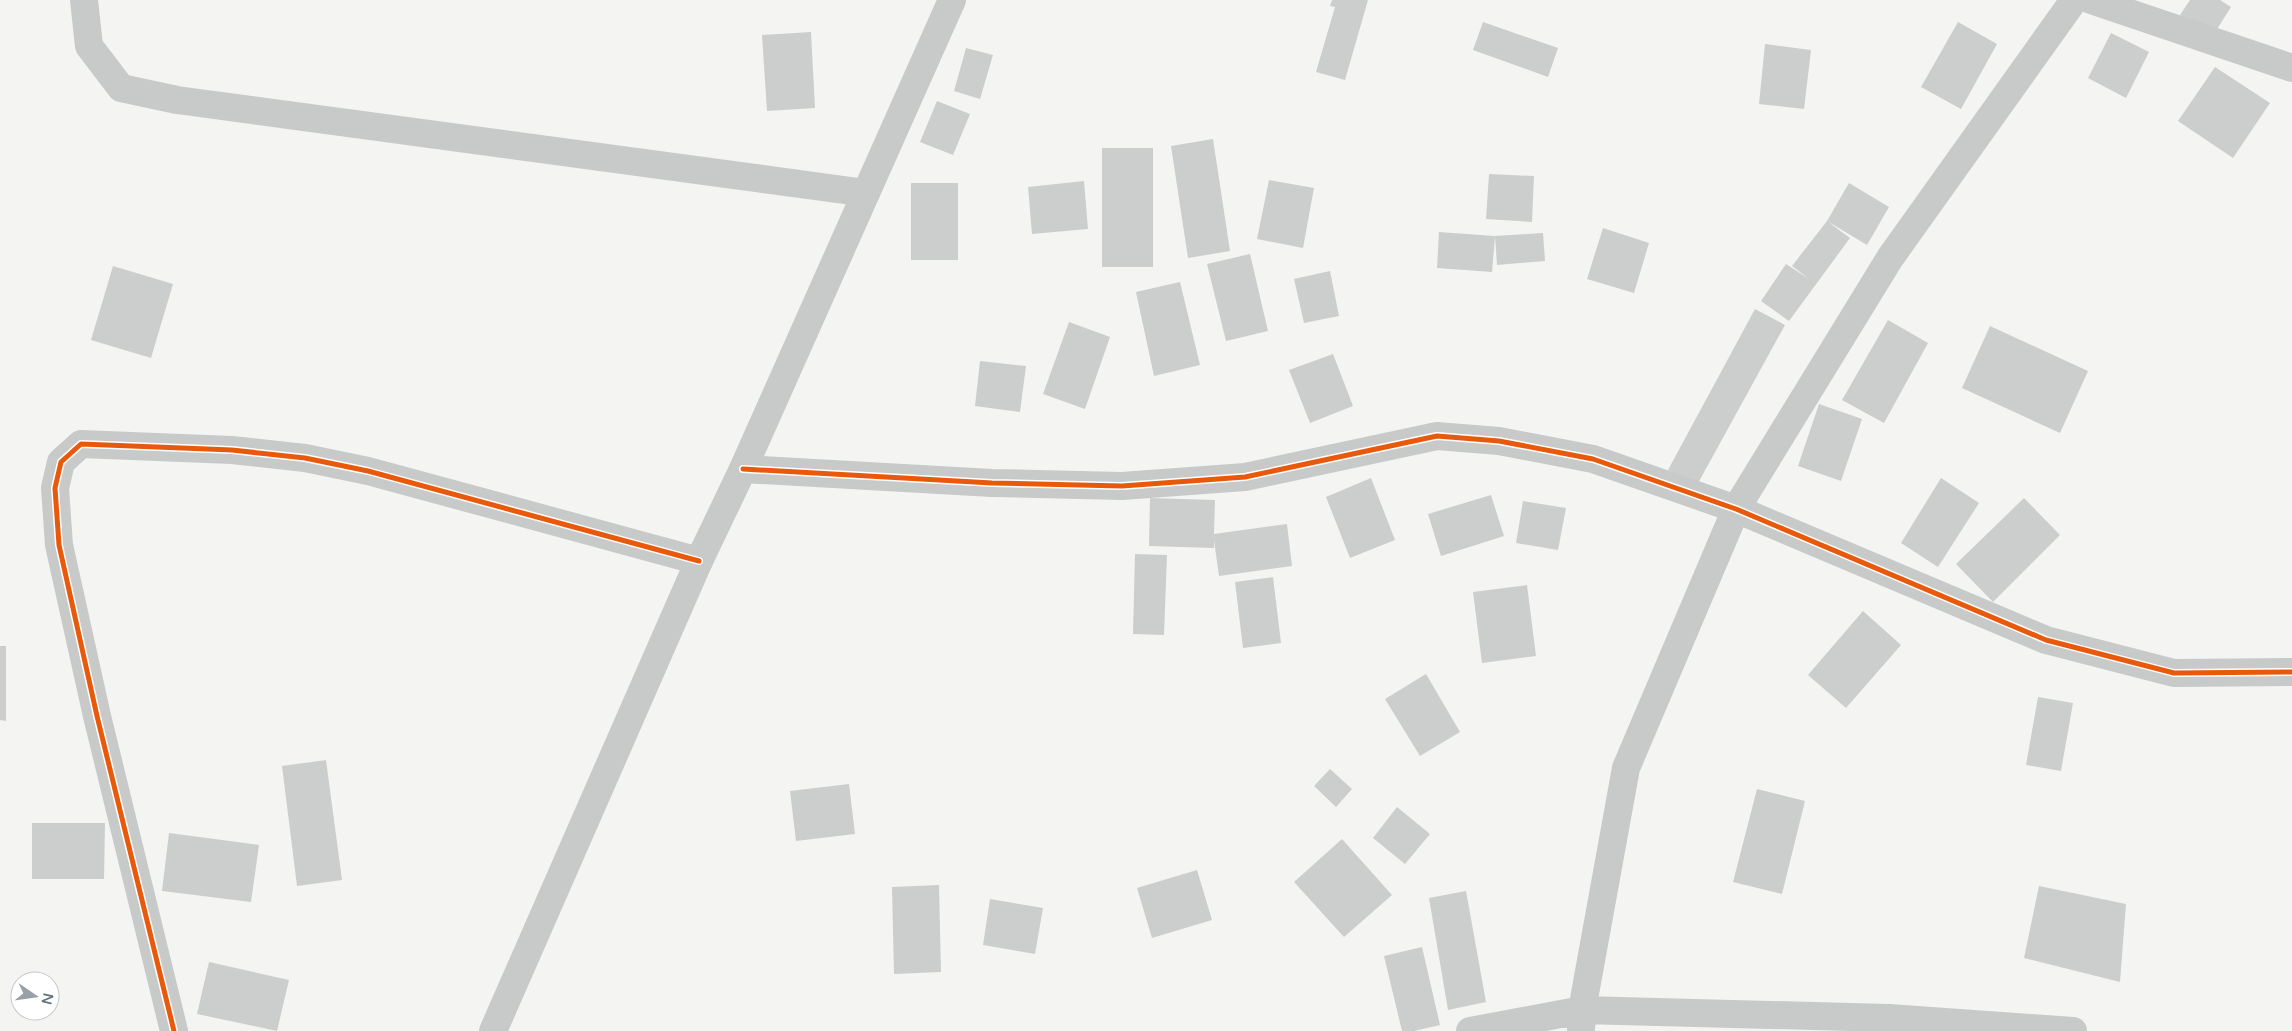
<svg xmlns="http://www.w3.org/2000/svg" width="2292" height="1031" font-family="'Varela Round',sans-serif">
<rect width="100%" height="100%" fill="#f4f4f2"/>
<path fill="#cccdcd" d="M1332,0H1368L1345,80L1316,72L1335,7L1330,6Z
M2190,0H2220L2231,7L2212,37L2180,15Z
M1483,22L1558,48L1548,77L1473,50Z
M1958,22L1997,44L1961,109L1921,87Z
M811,32L815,108L767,111L762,35Z
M2111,33L2149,52L2126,98L2088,78Z
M1765,44L1811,50L1804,109L1759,104Z
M966,48L993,55L980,99L954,91Z
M2215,67L2270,103L2233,158L2178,121Z
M937,101L970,114L953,155L920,142Z
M1213,139L1230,251L1188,258L1171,146Z
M1102,148H1153V267H1102Z
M1489,174L1534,176L1532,222L1486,219Z
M1269,180L1314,188L1303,248L1257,239Z
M1084,181L1088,229L1032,234L1028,187Z
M911,183H958V260H911Z
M1849,183L1889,207L1867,245L1827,221L1850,238L1789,321L1761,301L1786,264L1809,279L1792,266L1827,221Z
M1603,228L1649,243L1634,293L1587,279Z
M1439,232L1495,236L1492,272L1437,268Z
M1543,233L1545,261L1497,265L1495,236Z
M1250,254L1268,331L1226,341L1207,264Z
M113,266L173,284L151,358L91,340Z
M1330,271L1339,316L1304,323L1294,279Z
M1180,282L1200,365L1154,376L1136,292Z
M1755,309L1785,325L1697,485L1668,470Z
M1888,320L1928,343L1884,423L1842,400Z
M1069,322L1110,337L1085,409L1043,394Z
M1990,326L2088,371L2060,433L1962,388Z
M1333,354L1353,406L1310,423L1289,370Z
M980,361L1026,366L1020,412L975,406Z
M1819,404L1862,419L1841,481L1798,466Z
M1371,478L1395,540L1350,558L1326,497Z
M1941,478L1979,503L1938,567L1901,543Z
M1491,495L1504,536L1441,556L1428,514Z
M1150,498L1215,500L1214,534L1287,524L1292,566L1219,576L1214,540V548L1149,546Z
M2024,498L2060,535L1993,602L1956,564Z
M1523,501L1566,508L1558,550L1516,543Z
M1135,554L1167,555L1164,635L1133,634Z
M1273,577L1281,643L1243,648L1235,582Z
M1527,585L1536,656L1482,663L1473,592Z
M1863,611L1901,645L1846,708L1808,675Z
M0,646H6V721L0,720Z
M1426,674L1460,732L1420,756L1385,699Z
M2038,697L2073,703L2061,771L2026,765Z
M326,760L342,880L297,886L282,766Z
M1330,769L1352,789L1336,807L1314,786Z
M849,784L855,834L796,841L790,791Z
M1757,789L1805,801L1782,894L1733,882Z
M1397,807L1430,834L1405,864L1373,838Z
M32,823H105L104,879H32Z
M169,833L259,845L251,902L162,891Z
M1342,839L1392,895L1344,937L1294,882Z
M1197,870L1212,920L1152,938L1137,888Z
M939,885L941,972L894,974L892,887Z
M2039,886L2126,904L2120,982L2024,958Z
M1466,891L1486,1002L1448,1010L1429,898Z
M990,899L1043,908L1035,954L983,945Z
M1422,947L1440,1025L1414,1031H1402L1384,956Z
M209,962L289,980L277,1031L197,1014Z"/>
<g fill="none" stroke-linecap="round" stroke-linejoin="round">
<path stroke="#c8caca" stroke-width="28" d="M84,0L89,46L121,88L177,100L866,193
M2091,0L2292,68
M743,469L992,483L1122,486L1245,477L1437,436L1499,441L1593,459L1736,509L2046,640L2174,673L2292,672
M174,1031L97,716L59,545L55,488L61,462L81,444L232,450L305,458L368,471L699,561
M1470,1031L1582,1010L1889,1018L2073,1031
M1581,1031L1582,1010L1626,768L1736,509L1890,258L2074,0"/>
<path stroke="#c8caca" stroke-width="28" d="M493,1031L699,561L743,469L952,0"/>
<defs>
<path id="cycleway" d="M743,469L992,483L1122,486L1245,477L1437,436L1499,441L1593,459L1736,509L2046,640L2174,673L2292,672
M174,1031L97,716L59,545L55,488L61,462L81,444L232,450L305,458L368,471L699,561"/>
</defs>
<use href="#cycleway" stroke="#fff" stroke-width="8"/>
<use href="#cycleway" stroke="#e8590c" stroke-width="5"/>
</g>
<g transform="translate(35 996) rotate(103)"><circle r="24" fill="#ffffff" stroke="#c2c7cc"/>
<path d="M0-4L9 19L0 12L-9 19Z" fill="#98a1a8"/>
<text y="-8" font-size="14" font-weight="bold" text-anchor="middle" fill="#667480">N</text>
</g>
</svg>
